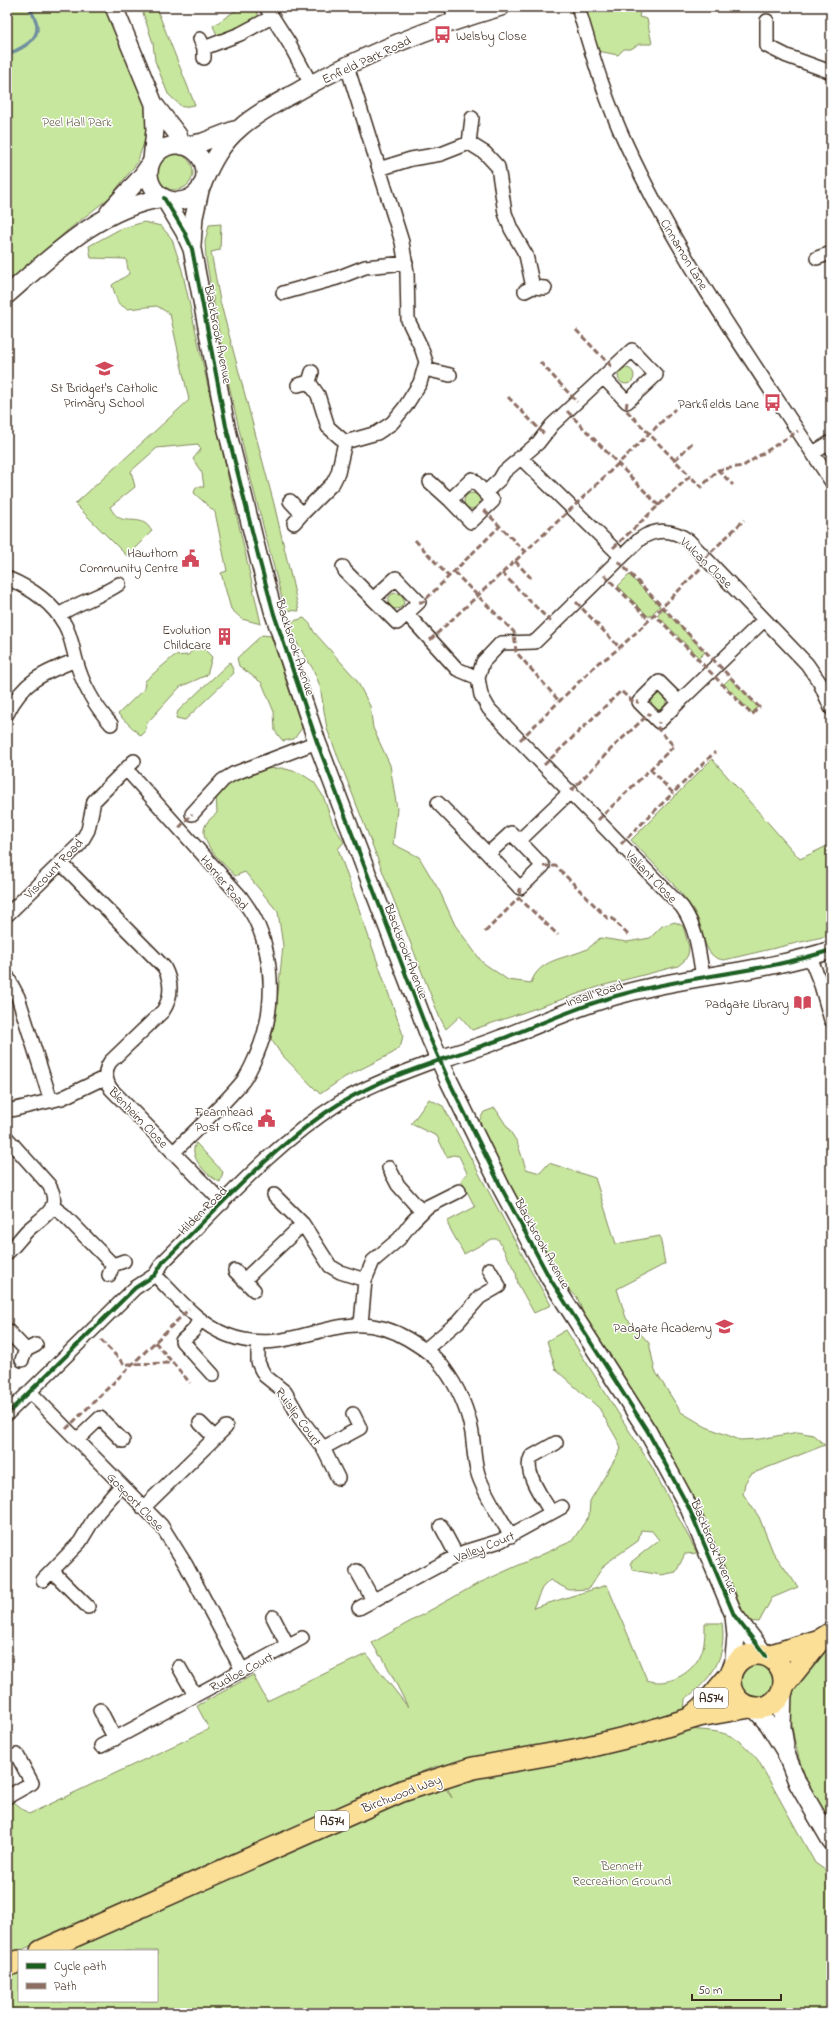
<svg xmlns="http://www.w3.org/2000/svg" width="838" height="2020" font-family="'Indie Flower',sans-serif">
<rect width="100%" height="100%" fill="#fff"/>
<filter id="ink" filterUnits="userSpaceOnUse"><feTurbulence type="fractalNoise" baseFrequency=".025" numOctaves="2"/><feDisplacementMap in="SourceGraphic" scale="8" xChannelSelector="R" yChannelSelector="G"/><feConvolveMatrix kernelMatrix="1 2 1 2 8 2 1 2 1" color-interpolation-filters="sRGB"/></filter>
<g filter="url(#ink)">
<path fill="#c8e79e" stroke="#82885e" d="M7,7H106L146,101L148,131L137,163L110,197L67,231L7,284Z
M141,7H156L195,105L182,107L168,94L155,61L153,43Z
M241,7H256L259,19L218,37L213,26Z
M581,7H641L639,17L647,19L652,44H639L631,49H624L618,55L593,50Z
M157 172a18 18 0 1 1 36 0a18 18 0 1 1-36 0Z
M144,222L161,226L172,239L182,270L261,624L242,619L231,609L221,573L227,571L215,512L194,493L196,487H204L202,473L193,459L201,449L198,444L157,448L131,471L135,487L110,507C121,528 133,515 146,524C148,525 150,529 152,531L127,556L75,504L189,400L170,314L157,306L127,309L118,303L112,285L129,274L126,259L91,258L89,246L120,229Z
M221,224L220,250L211,252L220,301L274,504L299,611L285,610L248,468L226,372L206,259L205,242L209,225Z
M618 376a8 8 0 1 1 16 0a8 8 0 1 1-16 0Z
M464 501a8 8 0 1 1 16 0a8 8 0 1 1-16 0Z
M629,575L660,606L649,617L618,586Z
M388 601a8 8 0 1 1 16 0a8 8 0 1 1-16 0Z
M663,609L705,652L699,658L657,615Z
M304,618L310,624L314,632L356,679L370,706L373,728L390,765L397,809L393,844L419,857L440,892L455,925L482,962L508,980L531,983C539,959 564,959 585,950C590,948 595,942 600,938L627,942L650,938L662,926L675,922L683,926L689,947L688,955L684,961L678,966L601,986L472,1030L460,1016L446,1029L439,1016L327,729L320,686L313,669L298,645L290,622Z
M262,635L271,636L302,728L294,739L283,741L275,731L274,712L262,683L239,666L237,658Z
M199,644L212,657L207,675L180,687L147,723L145,732L141,736L118,714L144,689L145,681L174,656L188,655Z
M230,662L234,673L185,720L176,718L178,711Z
M730,678L758,707L752,713L724,684Z
M650 702a8 8 0 1 1 16 0a8 8 0 1 1-16 0Z
M712,759L800,859L831,844V935L724,960C703,958 705,934 697,917C684,891 652,863 631,840Z
M282,768L300,773L314,782L323,796L333,824L344,842L338,849L403,1035L401,1045L393,1053L345,1077L320,1094L281,1054L271,1039L275,1020L283,946L278,912L245,872L235,876C225,864 196,842 206,824C208,820 214,816 217,813L216,795C239,773 250,769 282,768Z
M429,1099L443,1106L531,1271L551,1305L534,1313L518,1284L516,1273L498,1239H492L464,1254L448,1225V1221L475,1207L461,1180L467,1173L459,1156L453,1155L447,1157L437,1136L411,1124Z
M495,1108L517,1142L526,1169L540,1173L549,1163L595,1178L616,1244L660,1236L665,1264L617,1289L626,1318L649,1343L655,1371L681,1412L706,1427L740,1440L760,1439L798,1432L813,1435L825,1445L751,1474L745,1483L743,1494L759,1517L773,1552L798,1587L772,1598L759,1622L746,1621L702,1512L652,1424L588,1326L577,1297L558,1280L504,1180L479,1121L484,1112Z
M196,1143L223,1172L220,1182C208,1177 187,1156 196,1143Z
M566,1330L652,1467L697,1553L685,1554L676,1572L661,1575L633,1570L630,1563L659,1540L652,1531L641,1530L638,1541L605,1564L588,1589L569,1590L550,1580L542,1588L533,1608L607,1585L647,1680C667,1687 690,1675 700,1656C705,1646 705,1634 705,1623H722C727,1658 712,1679 685,1699L684,1716L688,1729C725,1732 733,1731 758,1760L815,1863L831,1874V2013H7V1973L19,1968V2001H157V1951H57L406,1800L446,1789L452,1798L437,1766L387,1785L117,1909L19,1951L7,1958V1805L14,1802L29,1814L209,1729L197,1706L253,1675L267,1701L366,1654L408,1707L382,1656H380L372,1643L477,1584L572,1541L589,1516L590,1501L621,1449L618,1441L599,1408L556,1370L547,1341Z
M831,1645V1830C808,1797 776,1710 798,1673C803,1664 822,1650 831,1645Z
M738 1682a18 18 0 1 1 36 0a18 18 0 1 1-36 0Z"/>
<g fill="none" stroke-linecap="round" stroke-linejoin="round">
<path stroke="#708f9f" stroke-width="3.5" d="M7,55C19,49 39,42 37,25C36,19 32,13 29,7"/>
<defs>
<path id="minor" d="M266,7L289,43L311,84
M451,7L456,20
M578,7C592,54 606,102 627,146C682,265 760,372 831,481
M767,21V46L787,56L831,72
M200,39L204,48V58
M204,48L240,34L272,17
M469,143L485,153L498,167L505,213L511,229L526,255L533,287
M379,169L411,159L441,154L469,143L472,118
M817,258L831,253
M525,291L533,287L545,288
M283,293L337,278L365,267L406,263
M425,369L450,375
M309,382L318,395L328,427L345,442
M298,385L309,382L312,372
M813,453L831,442
M520,457L622,557
M472,479L493,501L471,522L450,500Z
M430,482L450,500
M485,493L500,479L504,472L538,443L552,425L632,350L656,375L627,402L603,377
M290,501L302,514L294,523
M302,514L333,483L338,473L345,442L377,433L392,423L405,407L420,383L426,362L421,347L408,320L407,272L402,242L347,66
M343,567L345,571L373,599
M7,578C31,588 52,602 65,625C71,636 73,649 76,660C82,683 95,706 111,724
M396,578L419,602L397,623L373,599Z
M407,614L457,669L478,678L481,695L489,709L682,907C697,928 699,953 703,978
M59,615C78,602 100,597 119,584
M478,678L483,662L501,643L535,642L640,539C656,528 673,529 689,541L807,664L820,683L831,708
M659,682L679,702L659,722L639,702Z
M679,702L764,620
M7,714C23,681 43,673 76,660
M126,769L240,896C245,903 251,911 255,919C275,960 275,1012 257,1054C253,1063 249,1073 243,1081C222,1107 196,1129 173,1153
M438,803L488,854L511,833L519,841L571,791
M192,814L223,780L233,774L317,742
M488,854L520,888L543,866L519,841
M61,863L164,967C172,982 172,997 163,1011L110,1062C104,1071 105,1080 111,1089L223,1203
M7,915L80,844L88,830L94,801L134,761
M810,957L821,985L831,1020
M7,976L18,997L51,1101
M7,1111L62,1098L106,1077
M7,1138L49,1185C63,1209 43,1216 28,1230C21,1237 15,1246 7,1253
M389,1168L398,1185L422,1212
M274,1195L303,1224L330,1266L340,1272L365,1280
M52,1206L64,1215L113,1265
M235,1271L254,1290
M109,1275L113,1265L124,1261
M155,1275C177,1297 198,1324 227,1335C296,1362 338,1298 408,1339C421,1347 434,1355 443,1367C457,1386 468,1409 472,1433C474,1446 474,1461 478,1474C485,1496 500,1516 511,1536
M244,1280L303,1224
M200,1319L193,1331L182,1341L213,1375
M361,1324L365,1280L373,1261L399,1239L412,1222L427,1207L459,1191
M7,1330L26,1350
M258,1342V1362L261,1369L265,1376L285,1392L300,1418L323,1448
M426,1349L458,1322L480,1297L499,1286L489,1269
M22,1360L26,1350L36,1345
M30,1392L161,1525L186,1565L242,1670
M7,1414L135,1288L155,1275L163,1262C219,1207 272,1145 339,1103C370,1084 406,1072 439,1059
M200,1423L215,1438
M77,1440L100,1418L123,1441
M338,1478L323,1448L360,1428L353,1414
M143,1508L226,1427
M551,1512C543,1499 523,1472 531,1457L556,1443
M441,1526L457,1556
M52,1571L88,1607
M357,1571L373,1600
M43,1580L80,1542L98,1512L121,1486
M359,1608L464,1552L500,1541L562,1507
M273,1617L288,1646
M179,1667L195,1695
M100,1710L115,1739
M101,1746L302,1638
M7,1797L32,1783L17,1755"/>
<path id="tertiary" d="M114,7L154,104L178,135L182,146
M149 173a28 28 0 1 1 56 0a28 28 0 1 1-56 0Z
M183,146L203,142L234,130
M152,160L155,130L154,104
M203,183C212,162 222,143 240,128C258,112 281,101 302,89C365,54 431,27 501,7
M164,198L184,231L192,249L226,426L259,559L274,614L317,742L430,1038L449,1081L502,1189L549,1277L648,1432L689,1508L734,1615L766,1656
M109,212L141,177L151,163
M192,245L194,217L201,186
M7,295C54,254 100,208 163,198
M439,1059C460,1053 480,1047 500,1039C542,1023 582,1004 626,993C693,975 764,972 831,950
M733,1669L736,1636L734,1615
M783,1690L782,1727L785,1745
M754,1708L769,1725L785,1751L798,1784L831,1841"/>
<path id="primary" d="M730 1681a27 27 0 1 1 54 0a27 27 0 1 1-54 0Z
M768,1656L820,1640L831,1633
M784,1685L820,1640
M689,1719L703,1707L731,1674
M41,1951L402,1791L473,1768L579,1749L637,1735L699,1716L750,1707
M7,1966L19,1961"/>
</defs>
<use href="#minor" stroke="#3b2a1e" stroke-width="16"/>
<use href="#tertiary" stroke="#3b2a1e" stroke-width="20"/>
<use href="#primary" stroke="#3b2a1e" stroke-width="24"/>
<use href="#minor" stroke="#fff" stroke-width="13"/>
<use href="#tertiary" stroke="#fff" stroke-width="17"/>
<use href="#primary" stroke="#fbdf96" stroke-width="21"/>
<path stroke="#8d6e63" stroke-width="3" stroke-dasharray="6 3" stroke-linecap="butt" d="M576,330L613,368
M540,362L577,402
M508,397L545,435
M627,402L626,410L690,476
M567,411L659,506
M675,460L692,443
M718,470L733,485
M484,510L525,552
M415,540L449,577
M613,548L690,476L701,487L718,470L743,466L798,431
M705,558L744,520
M515,561L531,578
M618,561L759,707L752,715L654,614
M454,572L514,632L516,652L559,701
M502,573L553,624
M604,575L649,619
M419,602H423L500,526
M576,602L619,647
M430,640L572,508L675,409
M520,740L599,662C615,658 690,578 708,561
M544,765L621,691L633,702H639
M650,769L673,793L715,752
M571,791L612,748L650,713
M598,820L674,746L658,729L659,722
M179,828L192,814
M621,844L673,793
M543,866H556L607,918H612L629,936
M520,888L519,898L558,935
M485,932L519,898
M101,1340L124,1364L173,1363L190,1383
M155,1342L173,1363
M66,1429L189,1309"/>
<defs>
<path id="cycleway" d="M164,198L184,231L192,249L226,426L259,559L274,614L317,742L430,1038L449,1081L502,1189L549,1277L648,1432L689,1508L734,1615L766,1656
M7,1414L135,1288L155,1275L163,1262C215,1211 265,1155 325,1113C377,1077 440,1061 499,1040C541,1024 583,1004 627,993C694,975 765,972 831,950"/>
</defs>
<use href="#cycleway" stroke="#fff" stroke-width="6"/>
<use href="#cycleway" stroke="#1b5e20" stroke-width="4"/>
</g>
</g>
<defs>
<symbol id="bus-bare" viewBox="-9 -9 18 18"><path d="M-5-6H5V4H4V6H2V4H-2V6H-4V4H-5ZM-3.5-4V0h7V-4ZM-3.5 1.2v1.5H-2V1.2ZM2 1.2v1.5H3.5V1.2Z" fill="#d1495b" stroke="#fff" stroke-width="2.5" paint-order="stroke"/></symbol>
<symbol id="school-bare" viewBox="-9 -9 18 18"><path d="M0-5L7-2L0 1L-7-2ZM-4 1L0 2.5L4 1V4Q0 6-4 4Z" fill="#d1495b" stroke="#fff" stroke-width="2.5" paint-order="stroke"/></symbol>
<symbol id="civic-bare" viewBox="-9 -9 18 18"><path d="M-.6-6.5H3V-4.5H.6V-3L4-1V1h2V6H-6V1h2V-1L-.6-3ZM-1.2 2.5V6h2.4V2.5Z" fill="#d1495b" stroke="#fff" stroke-width="2.5" paint-order="stroke"/></symbol>
<symbol id="building-bare" viewBox="-9 -9 18 18"><path d="M-4-6H4V6H1V3H-1V6H-4ZM-2.5-4.3h1.7v1.8h-1.7ZM.8-4.3h1.7v1.8H.8ZM-2.5-1h1.7V.8h-1.7ZM.8-1h1.7V.8H.8Z" fill="#d1495b" stroke="#fff" stroke-width="2.5" paint-order="stroke"/></symbol>
<symbol id="library-bare" viewBox="-9 -9 18 18"><path d="M-6-4Q-3-5.5-.7-3.5V5Q-3 3-6 4ZM6-4Q3-5.5 .7-3.5V5Q3 3 6 4Z" fill="#d1495b" stroke="#fff" stroke-width="2.5" paint-order="stroke"/></symbol>
</defs>
<g fill-rule="evenodd">
<use href="#bus-bare" x="430" y="22" width="25" height="25"/>
<use href="#school-bare" x="92" y="356" width="25" height="25"/>
<use href="#bus-bare" x="760" y="390" width="25" height="25"/>
<use href="#civic-bare" x="178" y="546" width="25" height="25"/>
<use href="#building-bare" x="212" y="624" width="25" height="25"/>
<use href="#library-bare" x="790" y="990" width="25" height="25"/>
<use href="#civic-bare" x="254" y="1106" width="25" height="25"/>
<use href="#school-bare" x="712" y="1314" width="25" height="25"/>
</g>
<g text-anchor="middle" stroke-width="3" stroke-linejoin="round" paint-order="stroke">
<g fill="#fff" stroke="#766a62" stroke-width="1">
<rect x="694" y="1688" width="34" height="20" rx="3"/>
<rect x="315" y="1811" width="34" height="20" rx="3"/>
</g>
<g font-size="12" font-weight="bold" fill="#3b2a1e">
<text x="711" y="1702">A574</text>
<text x="332" y="1825">A574</text>
</g>
<g font-size="13" fill="#3b2a1e" stroke="#fff" text-anchor="end">
<text x="456" y="40" text-anchor="start">Welsby Close</text>
<text x="104" y="392" text-anchor="middle">St Bridget's Catholic<tspan x="104" dy="15">Primary School</tspan></text>
<text x="759" y="408">Parkfields Lane</text>
<text x="178" y="557">Hawthorn<tspan x="178" dy="15">Community Centre</tspan></text>
<text x="211" y="634">Evolution<tspan x="211" dy="15">Childcare</tspan></text>
<text x="789" y="1008">Padgate Library</text>
<text x="253" y="1116">Fearnhead<tspan x="253" dy="15">Post Office</tspan></text>
<text x="712" y="1332">Padgate Academy</text>
</g>
<g font-size="13" fill="#3b2a1e" stroke="#fff">
<text transform="translate(366 59) rotate(-25)" y="5">Enfield Park Road</text>
<text transform="translate(685 254) rotate(59)" y="5">Cinnamon Lane</text>
<text transform="translate(219 334) rotate(79)" y="5">Blackbrook Avenue</text>
<text transform="translate(707 562) rotate(44)" y="5">Vulcan Close</text>
<text transform="translate(296 647) rotate(72)" y="5">Blackbrook Avenue</text>
<text transform="translate(53 868) rotate(-46)" y="5">Viscount Road</text>
<text transform="translate(652 876) rotate(46)" y="5">Valiant Close</text>
<text transform="translate(225 882) rotate(50)" y="5">Harrier Road</text>
<text transform="translate(407 951) rotate(69)" y="5">Blackbrook Avenue</text>
<text transform="translate(594 993) rotate(-18)" y="5">Insall Road</text>
<text transform="translate(139 1117) rotate(46)" y="5">Blenheim Close</text>
<text transform="translate(202 1210) rotate(-45)" y="5">Hilden Road</text>
<text transform="translate(543 1243) rotate(61)" y="5">Blackbrook Avenue</text>
<text transform="translate(299 1416) rotate(54)" y="5">Ruislip Court</text>
<text transform="translate(136 1501) rotate(46)" y="5">Gosport Close</text>
<text transform="translate(484 1546) rotate(-22)" y="5">Valley Court</text>
<text transform="translate(715 1546) rotate(67)" y="5">Blackbrook Avenue</text>
<text transform="translate(241 1671) rotate(-28)" y="5">Rudloe Court</text>
<text transform="translate(401 1793) rotate(-21)" y="5">Birchwood Way</text>
</g>
<g font-size="13" fill="#5e593e" stroke="#fff">
<text x="77" y="126">Peel Hall Park</text>
<text x="622" y="1870">Bennett<tspan x="622" dy="15">Recreation Ground</tspan></text>
</g>
</g>
<rect width="838" height="2020" fill="none" stroke="#fff" stroke-width="24"/>
<rect x="12" y="12" width="814" height="1996" fill="none" stroke="#3b2a1e" stroke-width="1.5" filter="url(#ink)"/>
<rect x="18" y="1950" width="140" height="52" fill="#ffffff" stroke="#b1aaa5"/>
<rect x="26" y="1963" width="20" height="6" fill="#1b5e20" stroke="#b1aaa5"/>
<text x="54" y="1970" font-size="12" fill="#3b2a1e">Cycle path</text>
<rect x="26" y="1983" width="20" height="6" fill="#8d6e63" stroke="#b1aaa5"/>
<text x="54" y="1990" font-size="12" fill="#3b2a1e">Path</text>
<path d="M692 1994v6h89v-6" fill="none" stroke="#3b2a1e" stroke-width="2"/>
<text x="698" y="1994" font-size="12" fill="#3b2a1e" stroke="#ffffff" stroke-width="3" paint-order="stroke">50 m</text>
</svg>
